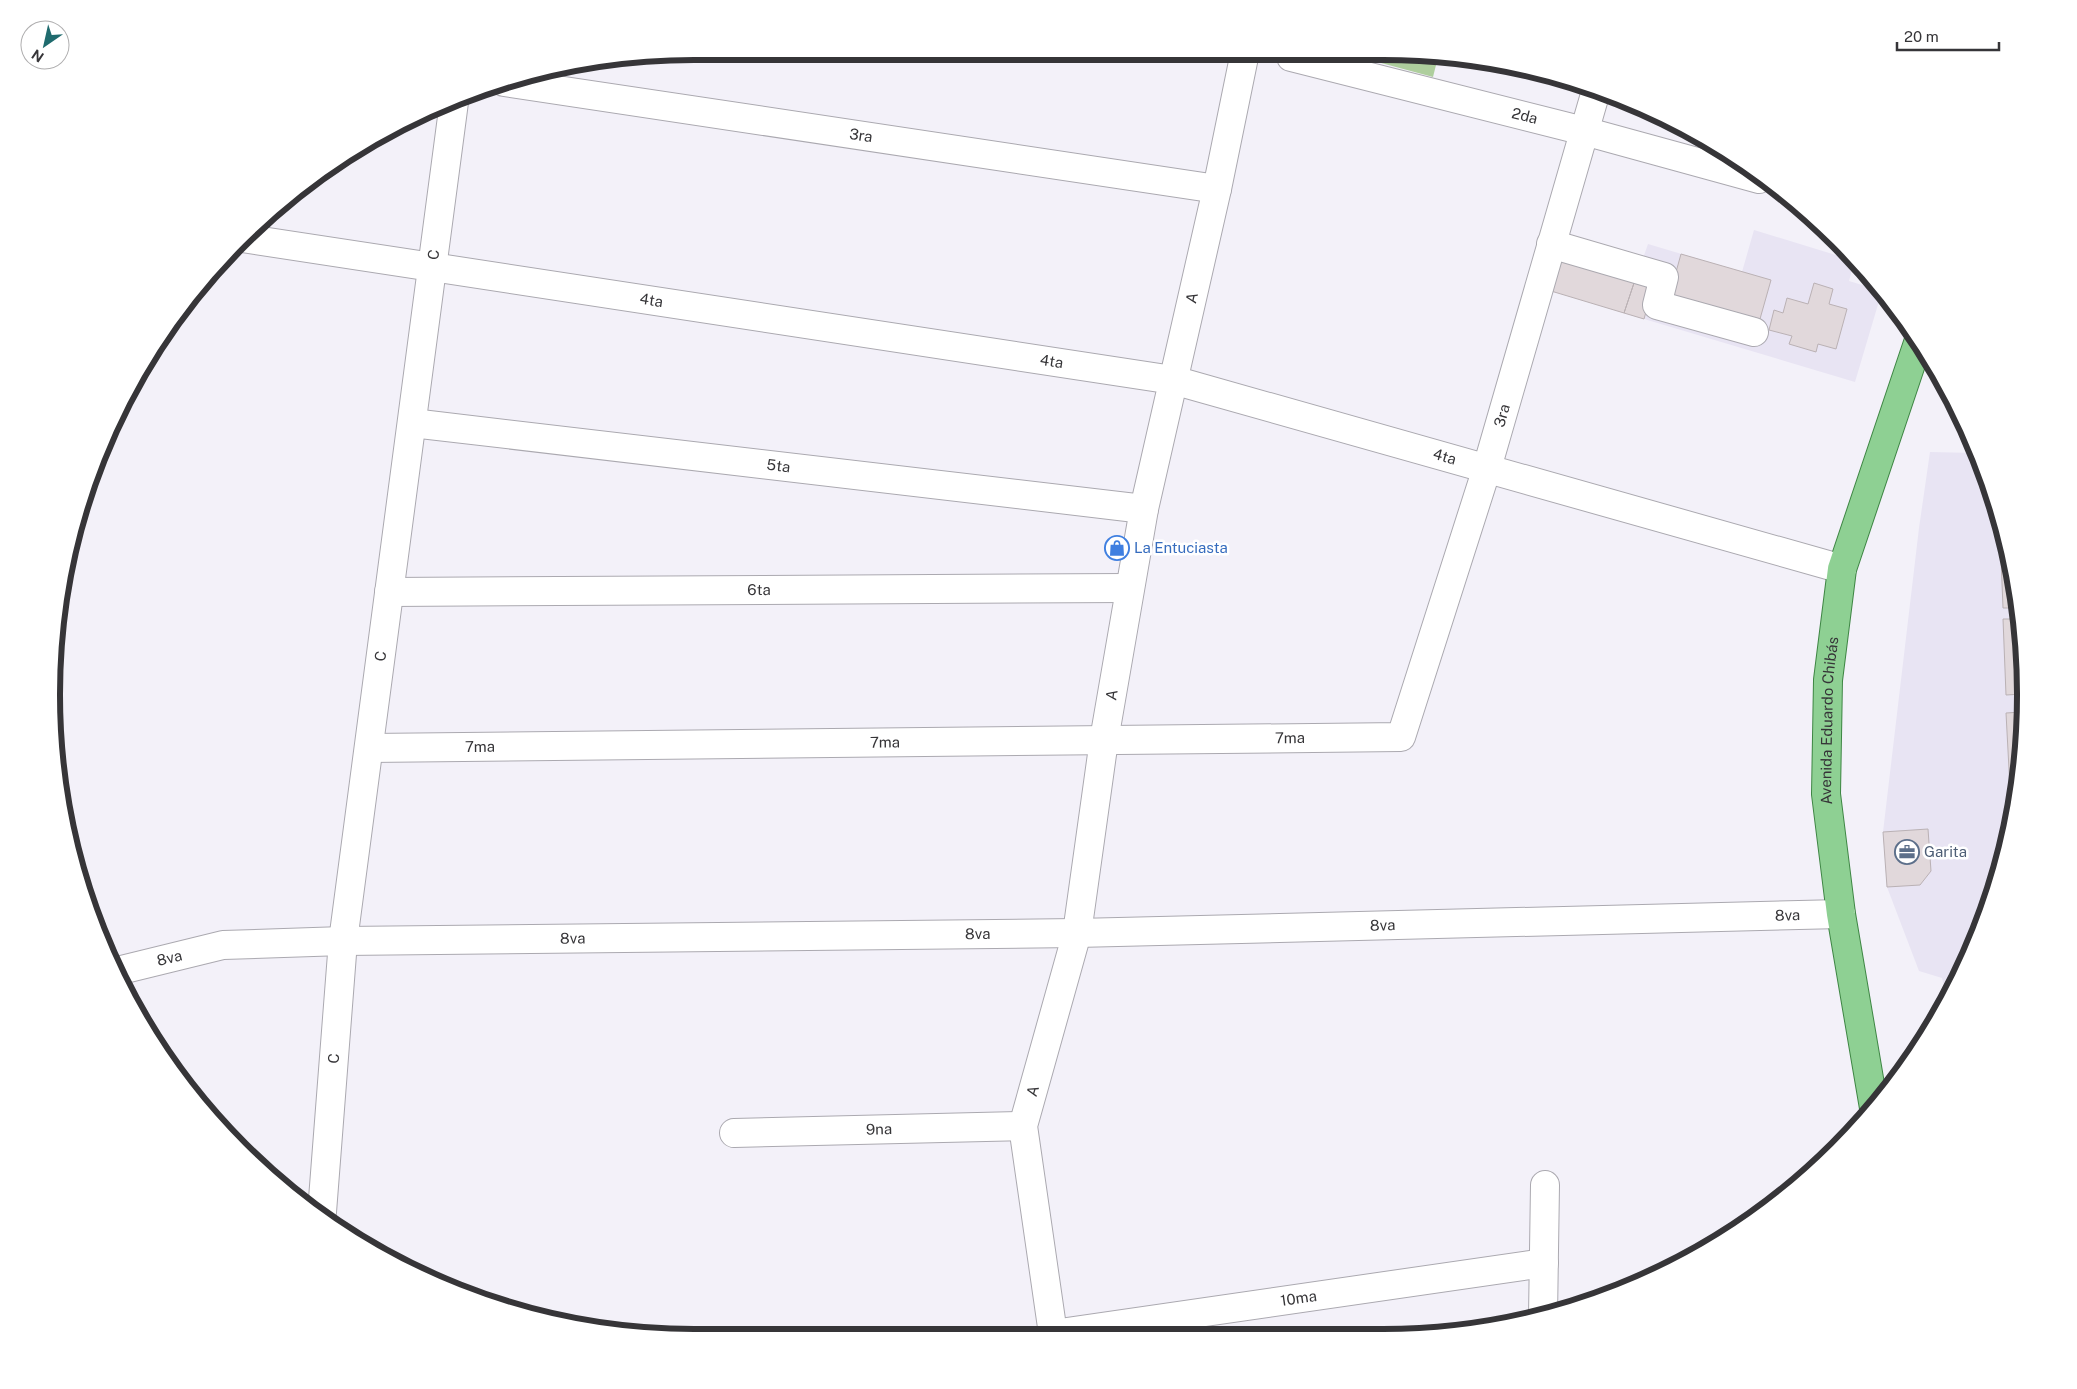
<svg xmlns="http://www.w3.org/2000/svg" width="2077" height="1389" font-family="'Public Sans',sans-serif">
<rect width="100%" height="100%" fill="#f3f1f9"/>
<path fill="#e8e4f3" d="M1754,230L1852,260L1854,262L1849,281L1882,291L1855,382L1624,313L1648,244L1742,272Z
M1930,452L1975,453L2004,528L2024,653L2020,779L1992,902L1947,999L1942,978L1919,971L1887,887L1883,832L1919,528Z"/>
<path fill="#aece9d" d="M1359,57H1438L1433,77Z"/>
<path fill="#e1d8db" stroke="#bab1b4" d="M1681,254L1771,280L1758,326L1668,301Z
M1562,255L1636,277L1624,313L1551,291Z
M1636,277L1654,283L1644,319L1624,313Z
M1814,283L1833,289L1829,304L1847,309L1836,349L1818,344L1816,352L1789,344L1792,336L1769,330L1774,310L1783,313L1787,298L1808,304Z
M2000,533H2005L2017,608H2003Z
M2003,619H2019L2024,653L2023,694L2006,695Z
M2022,712L2020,779L2018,788H2010L2006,713Z
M2010,806H2014L2010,821Z
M1928,829L1931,871L1920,885L1887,887L1883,832Z"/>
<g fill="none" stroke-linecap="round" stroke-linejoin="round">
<defs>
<g id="minor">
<path id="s1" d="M1244,57L1217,189L1144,509L1104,740L1077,933L1023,1126L1053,1334L1544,1263"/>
<path id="s2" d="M1291,57L1584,131L1759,179"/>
<path id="s3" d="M504,82L1217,189"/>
<path id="s4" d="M242,238L1173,380L1842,569"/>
<path d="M1551,244L1664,277L1657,305L1754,332"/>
<path id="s5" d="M412,423L1144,509"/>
<path id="s6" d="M389,592L1129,588"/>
<path id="s7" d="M369,748L1401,737L1487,468L1596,91"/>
<path id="s8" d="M117,971L223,945L343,941L1077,933L1841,914"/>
<path id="s9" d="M734,1133L1023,1126"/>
<path id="s10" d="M322,1212L343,941L454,102"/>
<path d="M1543,1317L1545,1185"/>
</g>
<g id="major">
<path id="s11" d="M1874,1108L1841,914L1826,794L1828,680L1842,569L1918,343"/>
</g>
</defs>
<use href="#minor" stroke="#aba9b0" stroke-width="30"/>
<use href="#major" stroke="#3e8644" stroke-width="30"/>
<use href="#minor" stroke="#fff" stroke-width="28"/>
<use href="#major" stroke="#8ed093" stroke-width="28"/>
</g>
<defs>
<symbol id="shop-ring" viewBox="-11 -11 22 22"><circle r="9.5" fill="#fff" stroke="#3f7fe0" stroke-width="1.5"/><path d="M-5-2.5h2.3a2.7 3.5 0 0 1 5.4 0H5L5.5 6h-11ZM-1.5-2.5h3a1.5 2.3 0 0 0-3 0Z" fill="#3f7fe0"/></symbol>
<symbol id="office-ring" viewBox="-11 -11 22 22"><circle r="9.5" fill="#fff" stroke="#5c6f8a" stroke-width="1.5"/><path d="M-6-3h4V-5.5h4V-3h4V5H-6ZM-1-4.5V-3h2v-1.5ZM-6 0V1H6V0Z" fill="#5c6f8a"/></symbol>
</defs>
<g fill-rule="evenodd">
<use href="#shop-ring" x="1103" y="534" width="28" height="28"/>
<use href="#office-ring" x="1893" y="838" width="28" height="28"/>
</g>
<g text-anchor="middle" stroke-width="5" stroke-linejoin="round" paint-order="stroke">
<g font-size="15" fill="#363538" stroke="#fff">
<text dy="5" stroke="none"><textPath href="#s2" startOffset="241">2da</textPath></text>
<text dy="5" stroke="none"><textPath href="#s3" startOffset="361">3ra</textPath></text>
<text dy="5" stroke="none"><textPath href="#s10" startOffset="964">C</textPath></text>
<text transform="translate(1192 298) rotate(-77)" y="5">A</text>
<text dy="5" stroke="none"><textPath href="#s4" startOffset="414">4ta</textPath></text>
<text dy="5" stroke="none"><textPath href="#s4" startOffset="819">4ta</textPath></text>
<text dy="5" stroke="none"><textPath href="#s7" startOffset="1369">3ra</textPath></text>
<text dy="5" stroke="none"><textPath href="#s4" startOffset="1224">4ta</textPath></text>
<text dy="5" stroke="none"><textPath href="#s5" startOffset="369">5ta</textPath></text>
<text dy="5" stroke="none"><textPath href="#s6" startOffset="370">6ta</textPath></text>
<text dy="5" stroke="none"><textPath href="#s10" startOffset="559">C</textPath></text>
<text transform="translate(1112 695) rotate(-81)" y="5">A</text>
<text dy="5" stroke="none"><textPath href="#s11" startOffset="391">Avenida Eduardo Chibás</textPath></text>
<text dy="5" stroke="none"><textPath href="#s7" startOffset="921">7ma</textPath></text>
<text dy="5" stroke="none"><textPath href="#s7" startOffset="516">7ma</textPath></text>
<text dy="5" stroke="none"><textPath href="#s7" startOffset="111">7ma</textPath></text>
<text dy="5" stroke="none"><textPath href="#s8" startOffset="1674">8va</textPath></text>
<text dy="5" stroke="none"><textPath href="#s8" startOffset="1269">8va</textPath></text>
<text dy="5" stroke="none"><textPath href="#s8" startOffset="864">8va</textPath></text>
<text dy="5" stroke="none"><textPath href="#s8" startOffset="459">8va</textPath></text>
<text dy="5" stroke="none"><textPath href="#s8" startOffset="54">8va</textPath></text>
<text dy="5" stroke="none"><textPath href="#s10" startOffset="154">C</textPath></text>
<text transform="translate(1033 1091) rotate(-74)" y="5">A</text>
<text dy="5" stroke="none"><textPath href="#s9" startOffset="145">9na</textPath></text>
<text dy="5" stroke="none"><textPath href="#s1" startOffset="1551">10ma</textPath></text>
</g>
<g font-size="15" fill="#366cbe" stroke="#fff" text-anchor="start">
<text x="1134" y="553">La Entuciasta</text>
</g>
<g font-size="15" fill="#4e5e75" stroke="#fff" text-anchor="start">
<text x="1924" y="857">Garita</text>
</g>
</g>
<path d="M0 0H2077V1389H0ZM694 60H1383A634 634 0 0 1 2017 694V695A634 634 0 0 1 1383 1329H694A634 634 0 0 1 60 695V694A634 634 0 0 1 694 60Z" fill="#fff" fill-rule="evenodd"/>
<path fill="none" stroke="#363538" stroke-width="6" d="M694 60H1383A634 634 0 0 1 2017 694V695A634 634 0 0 1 1383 1329H694A634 634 0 0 1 60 695V694A634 634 0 0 1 694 60Z"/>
<g transform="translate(45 45) rotate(214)"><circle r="24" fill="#ffffff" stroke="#afaeaf"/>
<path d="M0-4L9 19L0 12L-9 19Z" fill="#1f6b6e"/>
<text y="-8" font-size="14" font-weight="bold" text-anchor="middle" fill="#363538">N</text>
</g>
<path d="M1897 42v8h102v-8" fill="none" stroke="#363538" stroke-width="2.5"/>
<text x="1904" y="42" font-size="15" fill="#363538" stroke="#ffffff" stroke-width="4" paint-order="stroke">20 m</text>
</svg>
